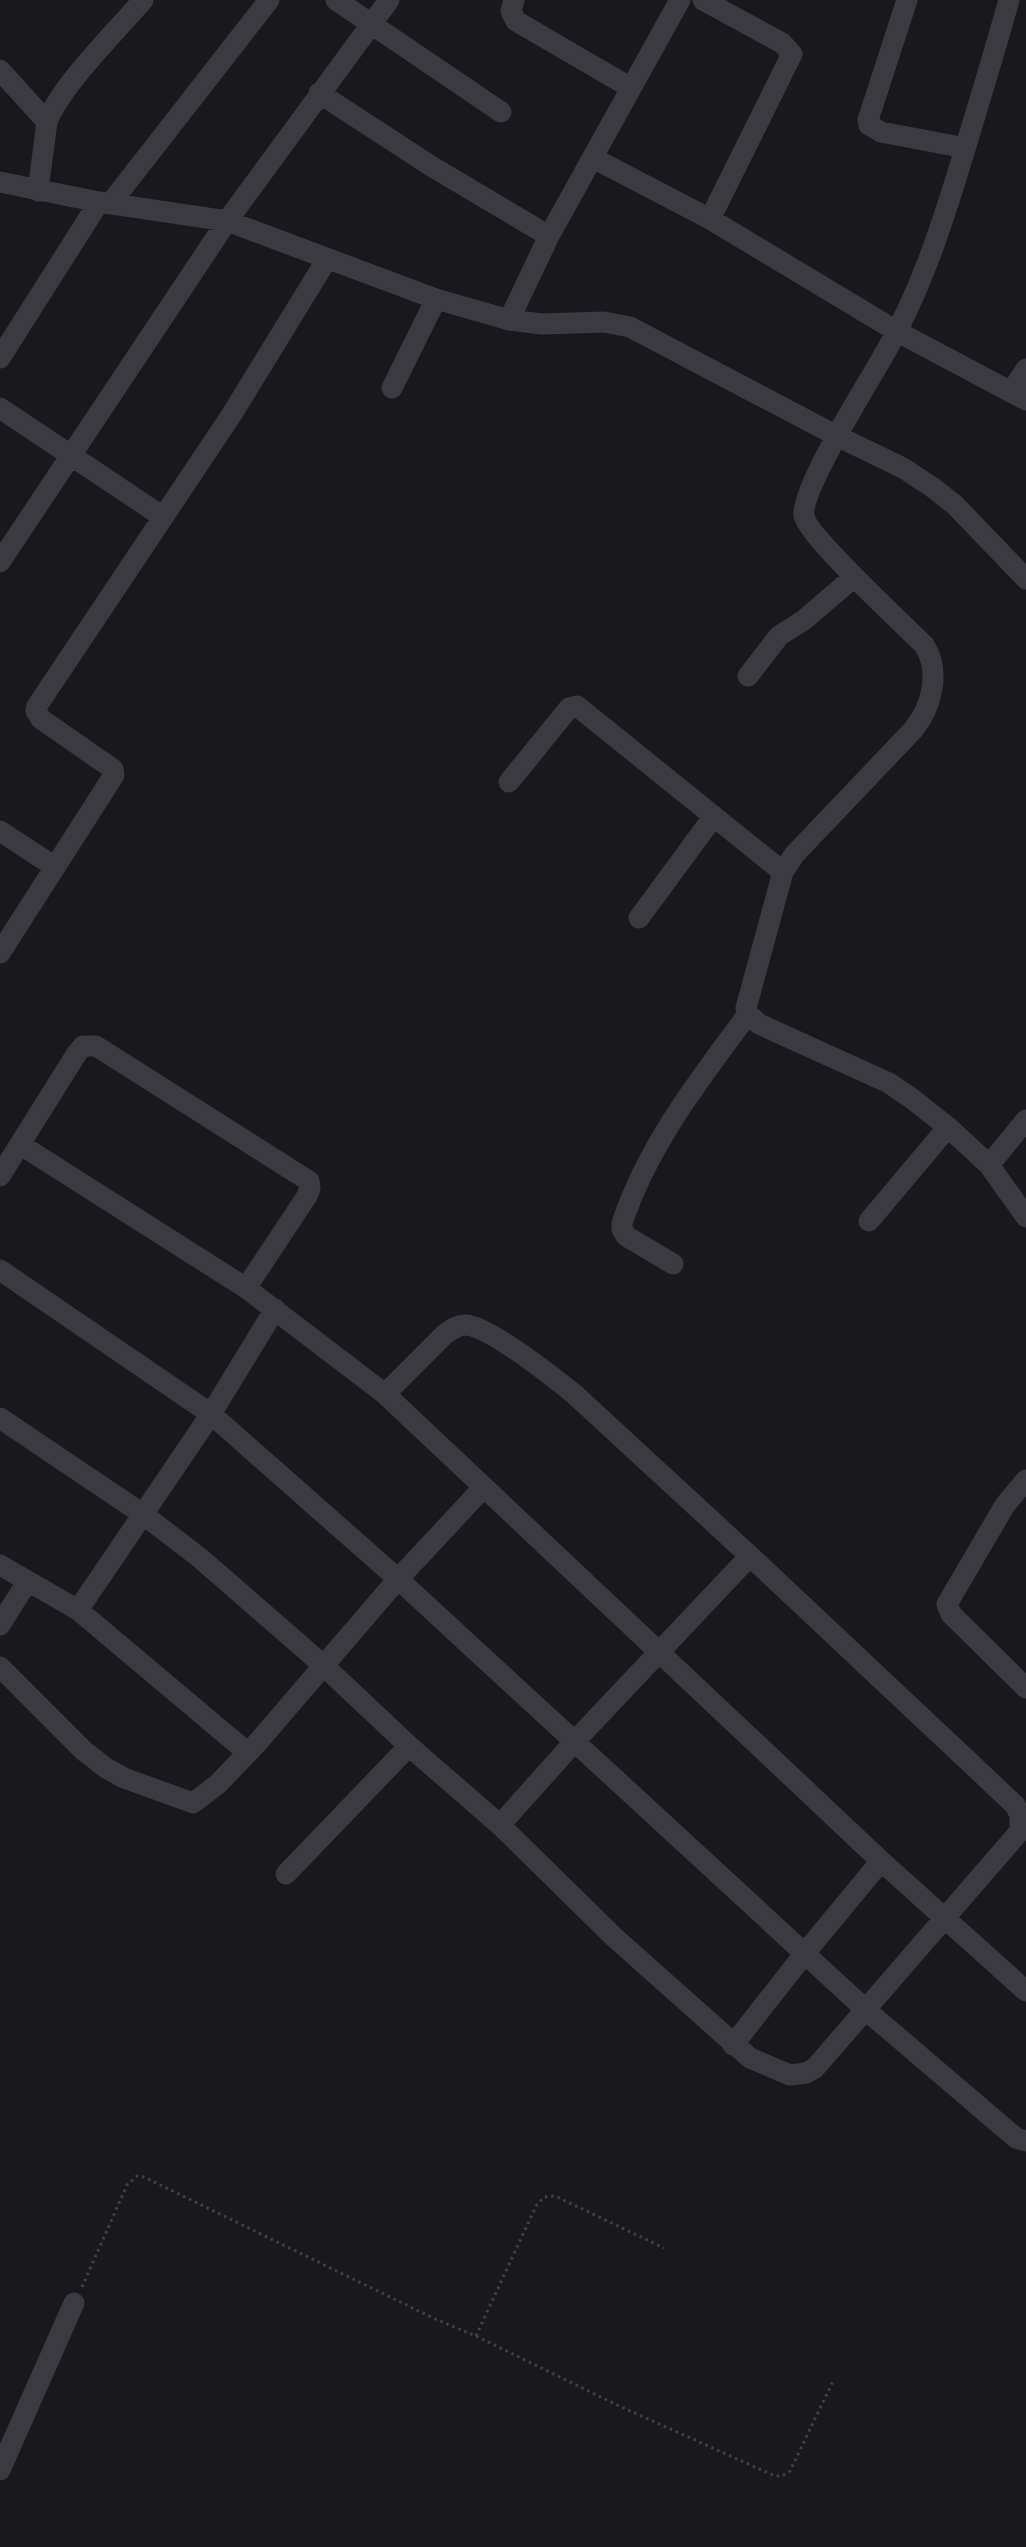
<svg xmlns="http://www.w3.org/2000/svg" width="1026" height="2547" font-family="Raleway,sans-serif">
<rect width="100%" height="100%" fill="#19191b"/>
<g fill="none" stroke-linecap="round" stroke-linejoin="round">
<path stroke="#404147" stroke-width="3" stroke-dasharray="2.5 4" stroke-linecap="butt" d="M82,2287L127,2185L137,2176L144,2177L433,2318L476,2336L617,2405L775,2476H782L790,2471L834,2379
M476,2336L536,2206L544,2197L555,2196L664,2248"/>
<path stroke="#3a3a40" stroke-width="21" d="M336,0L501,112
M514,0L511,11L516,21L631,88
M703,0L782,43L792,54L710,219
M907,0L868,120L869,125L881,132L965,148
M1009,0C994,54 978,106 962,159C941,228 919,296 882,358C867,385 800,490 804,516C807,535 904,625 924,645C941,671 932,707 913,730L794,855L783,872L746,1008L748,1014L759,1024L889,1083L911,1098L948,1127L989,1165L1026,1217
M0,70L47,122
M319,93L431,166L549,236
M593,158L710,219L898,332L1026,400
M0,182L99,202L227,221L436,299L509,320L542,324L604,322L630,327L837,436L903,468L932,487L955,505L1026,579
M38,191L47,122C61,85 116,32 143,0
M110,204L269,0
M509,320L549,236L680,0
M0,358L99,202
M392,388L436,299
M1011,392L1026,369
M0,408L163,517
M0,562L227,221L389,0
M748,676L779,636L804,620L854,577
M509,782L569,708L577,706L783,872
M0,831L55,867
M639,918L714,816
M0,953L114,775L113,769L41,719L36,711L37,706L232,414L327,259
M21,1145L246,1288L385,1394L881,1861L1026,1991
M989,1165L1026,1120
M0,1176L77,1053L83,1046H96L309,1181L310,1188L307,1196L246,1288
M869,1221L948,1127
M673,1264L626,1236L622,1229V1223C648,1145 699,1080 748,1014
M0,1270L211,1414L398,1579L866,2010L1016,2138L1026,2141
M0,1418L144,1515L200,1558L323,1665L409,1746L500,1825L614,1937L750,2058L790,2075L806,2073L815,2068L1020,1831V1815L1015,1805L750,1556L573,1393C553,1377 490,1327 466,1325C457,1325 451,1330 445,1334L385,1394
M1026,1480L1005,1505L947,1604L951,1614L1026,1688
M0,1565L78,1610L248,1753
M78,1610L211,1414L275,1309
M0,1625L27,1582
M0,1667L84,1751L106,1768L124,1778L193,1803L218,1784L258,1742L398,1579L483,1488
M500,1825L575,1741L750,1556
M286,1874L409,1746
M733,2045L805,1953L881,1861
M0,2470L74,2303"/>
</g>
</svg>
